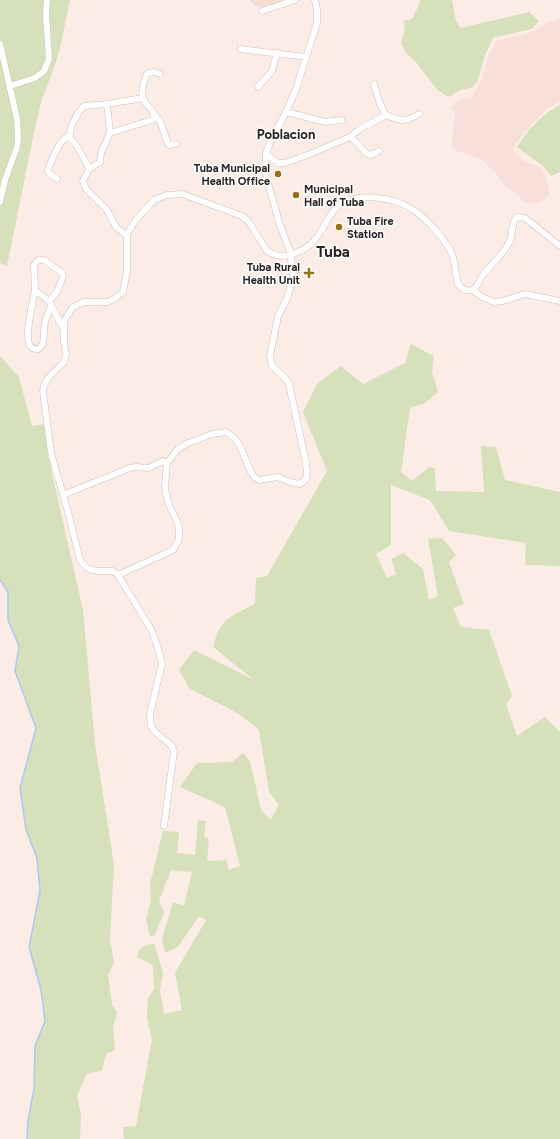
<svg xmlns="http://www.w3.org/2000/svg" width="560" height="1139" font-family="Figtree,sans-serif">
<rect width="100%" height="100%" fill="#fcece6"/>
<path fill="#f5ddd4" d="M249,0H288L264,8L256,6Z"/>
<path fill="#f9dfda" d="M560,18V101L546,110L529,127L517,142L513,150L524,161L540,167L548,182L549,195L539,203H526L505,185L493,170L480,159L454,150L451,144L455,116L451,107L460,100L472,97L481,81L488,57L496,41L525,34L536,30L546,23Z"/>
<path fill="#d6e0ba" d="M0,0H70L60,48L53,71L42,99L36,123L7,266L0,263Z
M420,0H452L456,21L461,28L529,12L539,21L531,29L493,38L485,55L478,80L473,87L460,90L449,97L438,91L416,62L406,53L401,43L405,27L403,21L412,19L417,9Z
M560,105V172L551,176L543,166L517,147C529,128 540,116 560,105Z
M411,344L434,356L432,372L438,392L425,403L410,408L401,472L412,481L429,467L435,468L436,491L484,492L481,446L496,447L505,480L560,492V566L525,565L526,543L449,531L430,500L391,485V545L376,554L387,578L396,574L391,559L403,553L423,569L429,600L438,596L428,539L442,538L456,555L449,562L464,604L453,608L461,627L489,630L512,696L506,704L517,736L545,717L560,732V1139H124L123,1127L136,1126L152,1039L147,1018L148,998L154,989L153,965L137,957L140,948L154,943L163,973L160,990L164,1014L182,1010L175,973L206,920L199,916L178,947L165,953L162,939L173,902L184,906L192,872L171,870L159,901L164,912L155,935L150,937L146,918L151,900L150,884L163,831L179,832L177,853L195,855L198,820L206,821L204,837L209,839L207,861L226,860L229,870L240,866L225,807L180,787L197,763L232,762L243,753L250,761L261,810L271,820L279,805L269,792L259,730L239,714L189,688L179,670L194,650L254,680L213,647C221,617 230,617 255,604L256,578L267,576L327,471L303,412L317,384L341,366L363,384L405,363Z
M0,356L19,377L32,426L45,424L48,456L83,610L95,744L114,865L110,940L114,963L108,975L112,1004L117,1012L113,1028L115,1050L106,1054L102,1071L87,1073L77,1096L81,1115L80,1139H27L28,1121L34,1088L35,1046L45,1021L41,990L29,947L40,891L37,858L26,830L20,788L36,728L15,671L19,646L8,620V592L0,580Z"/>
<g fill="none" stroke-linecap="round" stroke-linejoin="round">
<path stroke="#adc8f4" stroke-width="1.5" d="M0,580L8,592V620L19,646L15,671L36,728L20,788L26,830L37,858L40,891L29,947L41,990L45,1021L35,1046L34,1088L28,1121L27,1139"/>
<defs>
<path id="minor" d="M262,11L295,0
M0,44L17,119L18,139L17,147L5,180L0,202
M240,49L306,57
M374,84L380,104L386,115
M10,86L35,78L44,71L49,59L46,15L47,0
M258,87L272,71L277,53
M107,104L110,133
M286,112L325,122L342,120
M155,115L160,121L168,144L169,145L177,144
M350,137L356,142L367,154L371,155L379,151
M70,138C69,127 77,113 84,106L107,104L143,98
M266,154L278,163H285L310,154L350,137L360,129L386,115C402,121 403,123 419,114
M57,179L50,174L48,170C51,161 59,141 67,137C76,140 85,160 89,169
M127,236L116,227L107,210L86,189L83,181L89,169L100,162L101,153L110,133L155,119C155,110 146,106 143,99C141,93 144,77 148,73L155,72L160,74
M35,290C33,301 24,338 30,346C33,349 35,349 39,349L43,344L45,321L51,306
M473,290L482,297L494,302L503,301L525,294L560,301
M49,301L57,292L63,277L62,273L44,260H38L34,265L35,290L49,301L63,328
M63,495L130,468L136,467L149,468L163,461L167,463
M118,575L173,550L179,539V527L177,521L170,507L166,494L165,486L167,463L178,449L186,444L212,434L226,432C246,441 245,475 259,480L278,477L290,482L300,484L306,479L307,473L306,463L289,384L286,379L272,366L270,356L278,316L287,299L293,277L290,251L280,225L267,180L265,168L266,154L270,142L286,112L296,89L317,23V10L315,0
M164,826L174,751L171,745L155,732L151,726L150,713L162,664L158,648L152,631L118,575L113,571H98L92,570L87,568L80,560L68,512L51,453L43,391L44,386L48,378L64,362L66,355L64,342V321L73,307L84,302H107L114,299L123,292L127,271V234L135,221L154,200L167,195L182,194L242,216L249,222L267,251C275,256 284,257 293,254C313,247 318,237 328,219C331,214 334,209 339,205C360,192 392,197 412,209C426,218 444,238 451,252C456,262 455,274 458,284C461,288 466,292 472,290C476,289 479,282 481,278C489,265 504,255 510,241C513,233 511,223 517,217L525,218L560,246"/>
</defs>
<use href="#minor" stroke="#cfbfba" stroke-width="7"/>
<use href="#minor" stroke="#fff" stroke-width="6"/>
</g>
<g fill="#96701a" stroke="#fff" stroke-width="1.5">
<circle cx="278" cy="174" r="4"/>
<circle cx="296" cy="195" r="4"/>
<circle cx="339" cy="227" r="4"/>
<path d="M307 267h4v4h4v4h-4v4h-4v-4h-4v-4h4z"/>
</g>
<g text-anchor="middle" stroke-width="3" stroke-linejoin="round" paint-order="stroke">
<g font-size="11" font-weight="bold" fill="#282320" stroke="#fff" text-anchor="end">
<text x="270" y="172">Tuba Municipal<tspan x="270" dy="13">Health Office</tspan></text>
<text x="304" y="193" text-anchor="start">Municipal<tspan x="304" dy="13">Hall of Tuba</tspan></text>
<text x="347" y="225" text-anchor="start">Tuba Fire<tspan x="347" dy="13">Station</tspan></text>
<text x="300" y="271">Tuba Rural<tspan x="300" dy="13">Health Unit</tspan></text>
</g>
<g font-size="13" font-weight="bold" fill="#282320" stroke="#fff">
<text x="286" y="139">Poblacion</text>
</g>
<g font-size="15" font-weight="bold" fill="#282320" stroke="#fff">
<text x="333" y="257">Tuba</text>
</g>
</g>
</svg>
